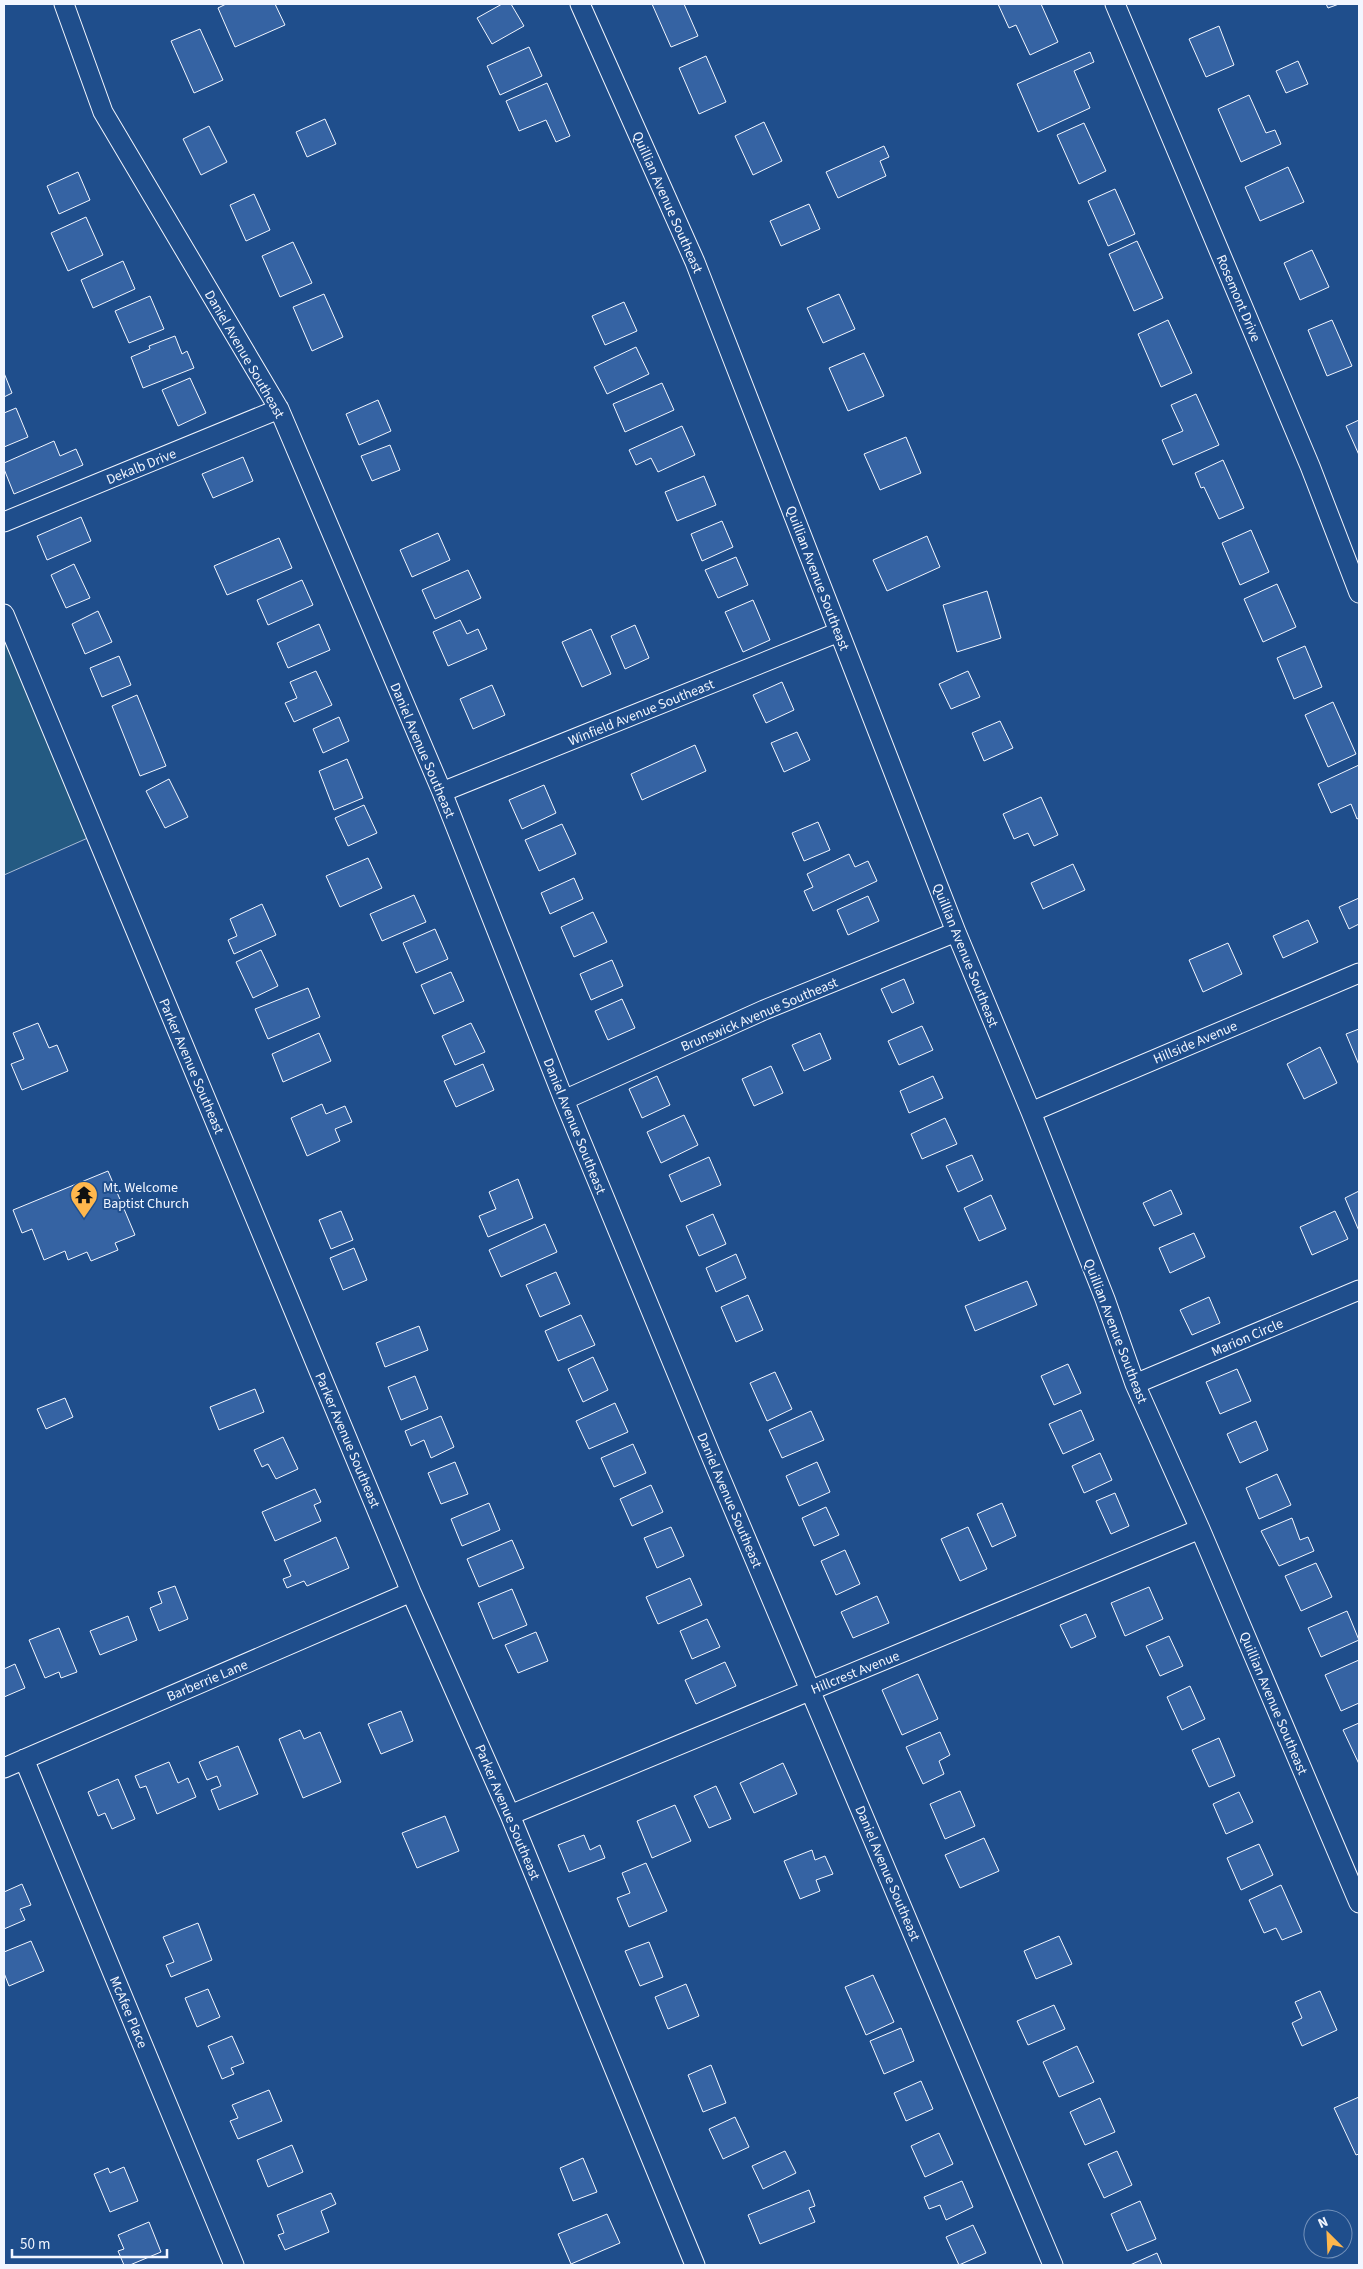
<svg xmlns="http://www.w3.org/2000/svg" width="1363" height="2269" font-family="'Source Sans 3',sans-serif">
<rect width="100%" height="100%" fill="#1f4e8c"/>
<path fill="#245a82" stroke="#a8bbd7" d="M13,638L90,837L4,875V641Z"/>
<path fill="#3563a3" stroke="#f2f6ff" d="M226,4H275L285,25L235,47L218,8Z
M502,4H511L524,26L492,44L477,18Z
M652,4H684L698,36L671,47Z
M998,4H1041L1058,42L1030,55L1016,25L1009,28Z
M1326,4H1339L1328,8Z
M1219,26L1234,65L1206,77L1189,39Z
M200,29L223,80L194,93L171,41Z
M529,47L542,76L500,95L487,66Z
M1090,52L1094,62L1074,71L1090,108L1038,132L1017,84Z
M706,56L726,102L699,114L679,68Z
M1298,61L1308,84L1286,93L1276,71Z
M547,83L570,136L556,142L546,120L519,131L506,101Z
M1249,95L1266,133L1275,130L1281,144L1241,162L1218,109Z
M325,119L336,144L307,157L296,132Z
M764,122L782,161L753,175L735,136Z
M1084,123L1106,171L1079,184L1057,135Z
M209,126L227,162L201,175L183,139Z
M884,146L889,157L880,161L886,176L838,198L826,172Z
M1288,167L1304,202L1260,221L1245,187Z
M78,172L90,200L59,214L47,186Z
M1115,189L1135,234L1108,246L1088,201Z
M254,194L270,230L246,241L230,205Z
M809,204L820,229L781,246L770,221Z
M86,217L103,255L68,271L51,233Z
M1137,241L1163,298L1134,311L1109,254Z
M293,242L312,283L280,297L262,256Z
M1312,250L1329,287L1300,300L1284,263Z
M123,261L135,289L93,308L81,280Z
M324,294L343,337L312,351L293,307Z
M839,294L855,329L823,343L807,308Z
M150,296L164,329L129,343L115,311Z
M624,302L637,331L605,345L592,316Z
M1168,320L1192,373L1161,387L1138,334Z
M1332,320L1352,366L1327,376L1308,330Z
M175,336L182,354L187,351L194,368L143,388L131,357L150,349L149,346Z
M636,347L649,374L607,394L594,367Z
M864,353L884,396L848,411L829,368Z
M4,373L12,393L4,397Z
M190,378L206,413L178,426L162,390Z
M662,383L674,410L625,432L613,404Z
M1196,394L1219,445L1173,465L1162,440L1183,431L1171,405Z
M378,400L391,431L359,445L346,414Z
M16,408L28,437L4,447V413Z
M1359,420V455L1346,426Z
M682,426L695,455L658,472L651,458L636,465L629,450Z
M906,437L921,473L880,490L864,454Z
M54,441L60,456L76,449L83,465L14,494L4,469V463Z
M390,445L400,470L372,481L361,456Z
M243,457L253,481L213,498L202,474Z
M1223,460L1244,508L1219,519L1204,487L1201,488L1195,473Z
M704,476L716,505L677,521L665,492Z
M81,517L91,541L47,560L37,536Z
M722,521L733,547L702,561L691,534Z
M1251,530L1269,572L1240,585L1222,543Z
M438,533L450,560L412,577L400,550Z
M927,536L940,567L887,591L873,560Z
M279,538L292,568L227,595L214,566Z
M736,557L748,585L718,598L705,570Z
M74,564L90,598L66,608L51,575Z
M468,570L481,598L435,619L422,590Z
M302,580L313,605L268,625L257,600Z
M1277,584L1296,627L1263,642L1244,599Z
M987,591L1001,638L957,652L943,605Z
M753,600L770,640L743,652L725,612Z
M98,611L112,642L85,654L72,624Z
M460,620L467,634L478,629L487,649L448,666L433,632Z
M319,624L330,650L288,668L277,643Z
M635,625L649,658L625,669L611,636Z
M591,629L611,674L582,687L562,642Z
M1305,646L1322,687L1294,699L1277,658Z
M119,656L131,685L102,697L90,668Z
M316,671L332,705L294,722L285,703L297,698L290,682Z
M968,671L980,697L951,709L939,684Z
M782,682L794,710L766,723L753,695Z
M492,685L505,715L473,729L460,699Z
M137,695L166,766L140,776L112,706Z
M1333,702L1356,754L1328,767L1305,715Z
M339,717L349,741L323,753L313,729Z
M1000,721L1013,748L984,761L972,733Z
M797,732L810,760L784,772L771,743Z
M695,745L706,771L642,800L631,774Z
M347,759L363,798L334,810L319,771Z
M1359,765V818L1357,819L1351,804L1331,813L1318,784Z
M169,779L188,817L165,828L146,791Z
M544,785L556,813L522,829L509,800Z
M1041,797L1058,835L1034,846L1028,833L1014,839L1003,814Z
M364,805L377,833L348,846L335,818Z
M818,822L830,850L804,861L792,833Z
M562,824L576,854L539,871L525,840Z
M849,854L855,867L868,861L877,881L813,911L804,891L813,887L807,874Z
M368,858L382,888L340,907L326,876Z
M1073,864L1085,890L1043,909L1031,883Z
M574,878L583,899L550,914L541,893Z
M414,895L426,922L382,941L370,914Z
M868,896L879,921L848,935L837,910Z
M1359,898V924L1349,929L1339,907Z
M262,904L276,935L234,954L228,940L237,936L230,919Z
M593,912L607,942L574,957L561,927Z
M1308,920L1318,942L1283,958L1273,936Z
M435,929L448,959L416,973L403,943Z
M1228,943L1242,974L1203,992L1189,960Z
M261,950L278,986L253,998L236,962Z
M612,960L623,986L591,1000L580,974Z
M451,972L464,1001L434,1014L421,985Z
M904,979L914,1003L892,1013L881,989Z
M308,988L320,1017L268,1039L255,1009Z
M622,999L635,1028L608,1040L595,1011Z
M38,1023L49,1048L57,1045L68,1071L22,1090L11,1064L24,1059L13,1033Z
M471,1023L485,1052L455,1065L442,1036Z
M922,1026L933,1050L899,1065L888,1041Z
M1359,1029V1065L1346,1034Z
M319,1033L331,1061L283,1082L272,1054Z
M820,1033L831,1059L804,1071L792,1045Z
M1320,1047L1337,1083L1304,1099L1287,1064Z
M483,1064L494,1090L456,1107L444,1081Z
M771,1066L783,1093L754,1106L742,1079Z
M657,1076L670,1105L642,1118L629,1089Z
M933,1076L943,1098L909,1113L900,1091Z
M322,1104L326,1114L345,1106L352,1122L335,1129L340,1141L307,1156L291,1118Z
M684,1115L698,1145L661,1163L647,1132Z
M945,1118L957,1144L922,1159L911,1134Z
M972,1155L983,1180L958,1192L946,1166Z
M709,1157L721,1185L681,1202L669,1175Z
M108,1171L135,1235L115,1243L118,1250L91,1261L87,1252L68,1260L65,1251L44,1260L32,1229L22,1233L13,1210Z
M518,1179L533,1218L488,1237L479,1216L496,1209L489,1192Z
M1171,1190L1182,1214L1154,1226L1143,1203Z
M1359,1191V1231L1345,1198Z
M991,1195L1006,1229L979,1241L964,1208Z
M341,1211L353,1240L331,1249L319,1220Z
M1335,1211L1348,1239L1312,1255L1300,1227Z
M713,1214L726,1244L699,1256L686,1226Z
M545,1224L557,1252L501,1277L489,1250Z
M1194,1233L1205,1257L1170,1273L1159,1248Z
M354,1248L367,1280L343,1290L330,1258Z
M736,1254L746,1278L716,1292L706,1268Z
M556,1272L570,1304L540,1317L526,1285Z
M1027,1281L1037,1305L975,1331L965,1306Z
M748,1295L763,1330L736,1342L721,1307Z
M1209,1297L1220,1323L1192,1335L1180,1310Z
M581,1315L595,1345L558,1361L545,1331Z
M419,1326L428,1350L385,1367L376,1343Z
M593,1357L608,1390L583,1402L568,1369Z
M1068,1364L1081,1393L1054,1405L1041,1376Z
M1237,1369L1251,1401L1220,1414L1206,1382Z
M775,1372L792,1409L767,1421L750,1383Z
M415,1376L428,1409L401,1420L388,1387Z
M255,1389L264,1412L219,1430L210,1407Z
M65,1398L73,1417L46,1429L37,1409Z
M615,1403L628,1432L589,1449L576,1421Z
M1081,1410L1094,1440L1063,1454L1049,1424Z
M811,1411L824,1440L782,1458L769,1430Z
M441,1416L454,1447L431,1458L424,1440L411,1446L405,1431Z
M1256,1421L1268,1450L1240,1463L1227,1434Z
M283,1437L298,1469L276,1479L268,1464L262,1467L254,1450Z
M633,1444L646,1473L614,1487L601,1458Z
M1100,1453L1112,1480L1084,1493L1072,1466Z
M455,1462L468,1494L441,1504L428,1473Z
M817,1462L830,1492L799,1506L786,1476Z
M1277,1474L1291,1505L1259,1519L1246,1488Z
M651,1485L663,1512L632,1526L620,1499Z
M315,1489L321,1502L314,1505L321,1521L275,1541L262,1512Z
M1115,1493L1129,1526L1111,1534L1096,1501Z
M489,1503L500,1530L462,1546L451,1519Z
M1002,1503L1016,1536L992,1547L977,1514Z
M826,1507L839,1535L814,1546L802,1518Z
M1292,1518L1300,1540L1308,1537L1314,1551L1279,1566L1261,1531Z
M671,1527L684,1556L657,1568L644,1538Z
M968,1527L987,1569L960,1581L941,1539Z
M336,1537L349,1568L307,1586L304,1581L287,1588L283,1579L291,1576L284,1560Z
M512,1540L524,1568L479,1587L467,1559Z
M845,1550L860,1584L836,1595L821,1561Z
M1316,1563L1332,1597L1301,1611L1285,1576Z
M690,1578L702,1605L658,1624L646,1597Z
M175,1586L188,1619L159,1631L150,1608L162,1603L158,1592Z
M1149,1587L1163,1619L1125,1636L1111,1603Z
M512,1589L527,1625L493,1639L478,1603Z
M877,1596L889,1623L853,1638L841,1612Z
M1347,1611L1359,1640L1321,1657L1308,1628Z
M1086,1614L1096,1637L1071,1648L1060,1625Z
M128,1616L137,1640L100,1655L90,1631Z
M707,1619L720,1647L692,1659L680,1631Z
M59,1628L77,1672L61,1678L59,1672L45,1678L29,1640Z
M536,1632L548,1661L518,1673L505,1645Z
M1169,1636L1183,1666L1160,1676L1146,1646Z
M1359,1660V1703L1341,1711L1325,1675Z
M725,1662L736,1686L696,1704L685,1680Z
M15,1664L25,1688L4,1697V1669Z
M918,1674L938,1719L902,1735L882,1690Z
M1190,1686L1205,1719L1182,1730L1167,1697Z
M401,1711L413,1741L381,1754L368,1724Z
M1359,1723V1764L1343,1730Z
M300,1730L304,1739L320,1732L341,1782L303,1798L279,1739Z
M940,1732L950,1755L939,1761L944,1774L923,1784L906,1747Z
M1219,1738L1235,1776L1209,1787L1192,1750Z
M238,1746L258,1794L219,1810L211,1790L221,1786L217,1776L207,1780L199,1762Z
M169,1762L178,1783L188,1778L196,1797L157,1814L146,1786L140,1788L135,1776Z
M783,1763L797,1794L754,1813L740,1783Z
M118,1779L135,1819L112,1829L105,1813L98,1816L88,1792Z
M716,1786L731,1819L709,1828L694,1796Z
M960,1791L975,1826L945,1839L930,1804Z
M1239,1792L1253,1822L1226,1834L1213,1804Z
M675,1805L691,1841L652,1858L637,1821Z
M445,1816L459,1851L417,1868L402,1833Z
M584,1835L590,1850L600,1845L605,1858L569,1872L558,1845Z
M984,1838L999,1871L960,1888L945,1855Z
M1259,1844L1273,1875L1241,1890L1227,1858Z
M812,1850L815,1860L825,1856L833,1874L816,1880L820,1891L800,1899L784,1861Z
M646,1863L667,1911L629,1927L617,1898L630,1893L622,1873Z
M22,1884L31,1905L20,1909L25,1920L4,1929V1892Z
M1281,1885L1302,1932L1282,1940L1276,1928L1264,1933L1249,1900Z
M198,1923L212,1960L171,1977L166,1965L174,1962L163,1937Z
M1059,1936L1072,1964L1036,1979L1024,1951Z
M31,1941L44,1971L9,1986L4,1973V1952Z
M649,1942L663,1977L640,1986L625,1951Z
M873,1975L894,2022L866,2035L845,1987Z
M686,1984L699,2016L668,2029L655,1997Z
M208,1989L220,2017L197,2027L185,1998Z
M1320,1991L1337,2030L1302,2046L1292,2023L1302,2018L1295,2002Z
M1054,2005L1065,2029L1028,2045L1017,2021Z
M901,2028L914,2061L884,2074L870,2041Z
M232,2036L244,2063L231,2068L234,2074L222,2079L208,2046Z
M1077,2046L1094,2082L1059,2097L1043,2062Z
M711,2065L726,2103L703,2112L688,2075Z
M921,2081L933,2109L906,2121L894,2093Z
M269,2090L282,2121L238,2139L230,2121L238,2118L232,2105Z
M1359,2097V2154L1356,2155L1334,2108Z
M1100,2098L1115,2132L1085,2145L1070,2112Z
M735,2117L749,2147L723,2159L709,2129Z
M939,2133L953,2164L925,2177L911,2146Z
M292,2145L303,2172L268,2187L257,2160Z
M785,2151L796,2173L763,2189L752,2166Z
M1117,2151L1132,2185L1104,2198L1088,2164Z
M583,2158L597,2192L573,2201L560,2168Z
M124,2167L138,2201L110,2212L94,2174L108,2168L110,2173Z
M962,2181L973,2207L946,2220L940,2205L929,2209L924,2197Z
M809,2190L815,2206L809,2208L815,2222L760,2244L748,2215Z
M331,2193L336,2204L321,2211L329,2232L285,2250L278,2235L284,2233L277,2215Z
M1140,2201L1156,2239L1127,2251L1111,2214Z
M607,2214L620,2243L571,2264L558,2234Z
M149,2222L161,2252L130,2265H124L118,2251L124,2249L118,2235Z
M973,2225L986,2253L959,2265L946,2237Z
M1157,2253L1162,2265H1130Z"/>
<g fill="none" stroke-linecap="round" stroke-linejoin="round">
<defs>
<path id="minor" d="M64,4L103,112L279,409L442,792L564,1100L712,1458L1053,2265
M580,4L695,262L956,932L1031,1112L1105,1299L1135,1384L1200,1529L1359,1903
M1115,4L1310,466L1359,593
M4,522L279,409
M4,614L411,1592L510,1815L695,2265
M442,792L839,632
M564,1100L764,1010L956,932
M1031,1112L1359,973
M1135,1384L1359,1290
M24,1759L234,2265
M4,1768L411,1592
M510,1815L1200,1529"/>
</defs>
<use href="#minor" stroke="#f2f6ff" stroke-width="21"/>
<use href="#minor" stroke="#1f4e8c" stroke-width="19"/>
</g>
<defs>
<symbol id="temple-pin" viewBox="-11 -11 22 30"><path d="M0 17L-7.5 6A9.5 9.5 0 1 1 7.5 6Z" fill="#ffb74d" stroke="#1f4e8c"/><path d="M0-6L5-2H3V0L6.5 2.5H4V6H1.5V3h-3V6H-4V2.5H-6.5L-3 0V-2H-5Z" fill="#111"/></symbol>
</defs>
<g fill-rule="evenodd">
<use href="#temple-pin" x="68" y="1179" width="32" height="43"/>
</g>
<g text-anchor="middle" stroke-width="4" stroke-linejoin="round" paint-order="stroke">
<g font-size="14" fill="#f2f6ff" stroke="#1f4e8c">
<text transform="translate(668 202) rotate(66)" y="5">Quillian Avenue Southeast</text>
<text transform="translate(1239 298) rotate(67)" y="5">Rosemont Drive</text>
<text transform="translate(245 354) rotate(60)" y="5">Daniel Avenue Southeast</text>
<text transform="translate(141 466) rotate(-22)" y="5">Dekalb Drive</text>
<text transform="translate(818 578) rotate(69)" y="5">Quillian Avenue Southeast</text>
<text transform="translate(641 712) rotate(-22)" y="5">Winfield Avenue Southeast</text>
<text transform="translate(423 750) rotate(67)" y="5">Daniel Avenue Southeast</text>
<text transform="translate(966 955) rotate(68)" y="5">Quillian Avenue Southeast</text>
<text transform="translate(759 1014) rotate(-23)" y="5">Brunswick Avenue Southeast</text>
<text transform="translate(1195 1042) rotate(-23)" y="5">Hillside Avenue</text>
<text transform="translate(192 1066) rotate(67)" y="5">Parker Avenue Southeast</text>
<text transform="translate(575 1126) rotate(68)" y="5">Daniel Avenue Southeast</text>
<text transform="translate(1116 1331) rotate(69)" y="5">Quillian Avenue Southeast</text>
<text transform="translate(1247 1337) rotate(-23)" y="5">Marion Circle</text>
<text transform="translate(348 1440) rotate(67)" y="5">Parker Avenue Southeast</text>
<text transform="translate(730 1500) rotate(67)" y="5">Daniel Avenue Southeast</text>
<text transform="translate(855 1672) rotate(-22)" y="5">Hillcrest Avenue</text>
<text transform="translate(207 1680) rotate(-23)" y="5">Barberrie Lane</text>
<text transform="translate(1274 1703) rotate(67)" y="5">Quillian Avenue Southeast</text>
<text transform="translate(508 1812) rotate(67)" y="5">Parker Avenue Southeast</text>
<text transform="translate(888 1873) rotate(67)" y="5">Daniel Avenue Southeast</text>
<text transform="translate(129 2012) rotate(67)" y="5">McAfee Place</text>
</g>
<g font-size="14" fill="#f2f6ff" stroke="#1f4e8c" text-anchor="start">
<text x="103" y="1192">Mt. Welcome<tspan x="103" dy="16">Baptist Church</tspan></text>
</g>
</g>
<rect width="1363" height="2269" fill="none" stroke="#f2f6ff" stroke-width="10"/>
<g transform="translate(1328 2234) rotate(336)"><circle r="24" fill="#1f4e8c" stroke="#7391ba"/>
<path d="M0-4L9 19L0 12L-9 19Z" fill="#ffb74d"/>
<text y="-8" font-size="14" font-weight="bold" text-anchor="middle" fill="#f2f6ff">N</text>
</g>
<path d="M12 2249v8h155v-8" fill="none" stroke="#f2f6ff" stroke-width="2.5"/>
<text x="20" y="2249" font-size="15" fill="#f2f6ff" stroke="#1f4e8c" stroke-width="4" paint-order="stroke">50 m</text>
</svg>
